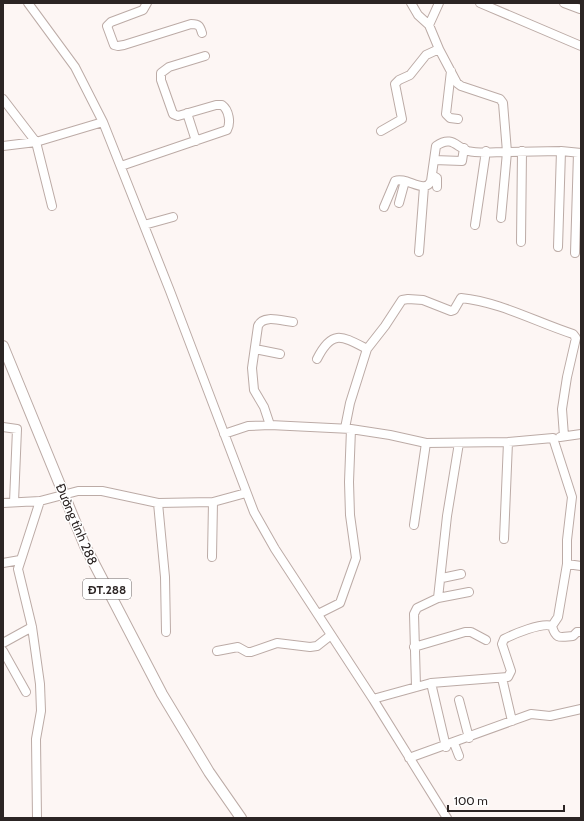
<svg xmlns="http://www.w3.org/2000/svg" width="584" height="821" viewBox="0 0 584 821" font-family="Cabin,sans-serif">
	<rect width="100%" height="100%" fill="#fdf6f4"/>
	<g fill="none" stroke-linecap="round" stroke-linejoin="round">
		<defs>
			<path id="minor" d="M28 3 75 67 103 122 170 291 254 512 275 549 373 699 447 818
				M147 3 143 10 111 22 107 26 114 45 118 46 124 45 191 24C199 24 200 26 202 33
				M411 3 418 15 429 25
				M480 3 581 46
				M564 3 580 9
				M439 49 457 83 461 86 500 99 503 103 507 152 561 151 581 153
				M451 71 446 114 450 118 458 119
				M3 99 36 142 52 206
				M187 113 196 141
				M381 131 402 119 395 84 399 80 410 75 426 55 439 49 429 25 439 3
				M3 146 36 142 103 122
				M434 160 462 161 464 148
				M121 166 227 130C231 123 229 110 222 105H216L178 116 173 114 161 80V73L169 67 205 56
				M432 175 437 178V187
				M399 203 405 181
				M384 207 395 181C406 176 425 195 431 181L436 146C452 135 456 147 468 151 479 154 495 152 507 152L501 218
				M144 225 173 217
				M475 225 486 151
				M521 242 522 151
				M558 247 561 151
				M419 252 424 187
				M575 253 578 153
				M255 349 280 354
				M317 359C332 329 342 336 367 349
				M270 425 264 407 254 390 252 368 258 326C263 314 282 321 293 322
				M3 427 17 429 14 502
				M345 428 350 403 367 349 385 326 402 300 408 299 423 300 451 311 454 310 461 298C500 302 536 322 573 334L576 338 567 377 562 409 564 436
				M224 434 248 426 270 425 351 429 390 435 426 443 508 442 553 438 572 497 567 540V564
				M560 437 581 434
				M3 503 40 501 78 491H102L158 503 213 502 246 493
				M158 503 165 577 166 632
				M414 525 426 443
				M504 539 508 442
				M212 557 213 502
				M3 563 20 560
				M442 578 461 574
				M438 598 469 592
				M318 614 340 603 356 558 350 515 349 482 351 429
				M552 626 558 617 567 564 581 566
				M3 643 32 627
				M414 647 465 632H471L486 640
				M3 651 26 692
				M217 651 238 647 247 652H251L277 643 310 647 317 646 331 635
				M502 678 512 721
				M431 683 446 747
				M416 687 414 614 417 608 438 598 447 516 459 443
				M373 699 431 683 508 677 511 671 502 644 504 639C514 634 542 622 552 626 556 640 560 637 573 636L577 632H581
				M459 700 469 738
				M454 743 459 756
				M409 758 531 714 550 716 581 709
				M37 818 36 739 41 711 40 684 32 627 18 569 40 501"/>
			<path id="major" d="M3 346 85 546 162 694 209 772 241 818"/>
		</defs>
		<!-- minor casing -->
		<use href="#minor" stroke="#bcaba6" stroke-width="10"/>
		<!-- major casing -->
		<use href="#major" stroke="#bcaba6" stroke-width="12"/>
		<!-- minor -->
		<use href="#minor" stroke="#fff" stroke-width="8"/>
		<!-- major -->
		<use href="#major" stroke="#fff" stroke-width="10"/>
	</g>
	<g text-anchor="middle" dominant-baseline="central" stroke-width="3" stroke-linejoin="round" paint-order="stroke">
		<!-- shield labels -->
		<rect fill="#fff" stroke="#6b6666" stroke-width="1" x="83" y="579" width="48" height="20" rx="3"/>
		<g font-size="12" font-weight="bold" fill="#2c2524">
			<text x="107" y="589">ĐT.288</text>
		</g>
		<!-- street labels -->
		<g font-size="13" fill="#2c2524" stroke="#fff">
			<text transform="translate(77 524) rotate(67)">Đường tỉnh 288</text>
		</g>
	</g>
	<!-- border -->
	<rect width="584" height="821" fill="none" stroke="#2c2524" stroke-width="8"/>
	<!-- scale -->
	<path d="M448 805v6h116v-6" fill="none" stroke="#2c2524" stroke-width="2"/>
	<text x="454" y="805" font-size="12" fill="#2c2524" stroke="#ffffff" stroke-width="3" paint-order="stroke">100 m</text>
</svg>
